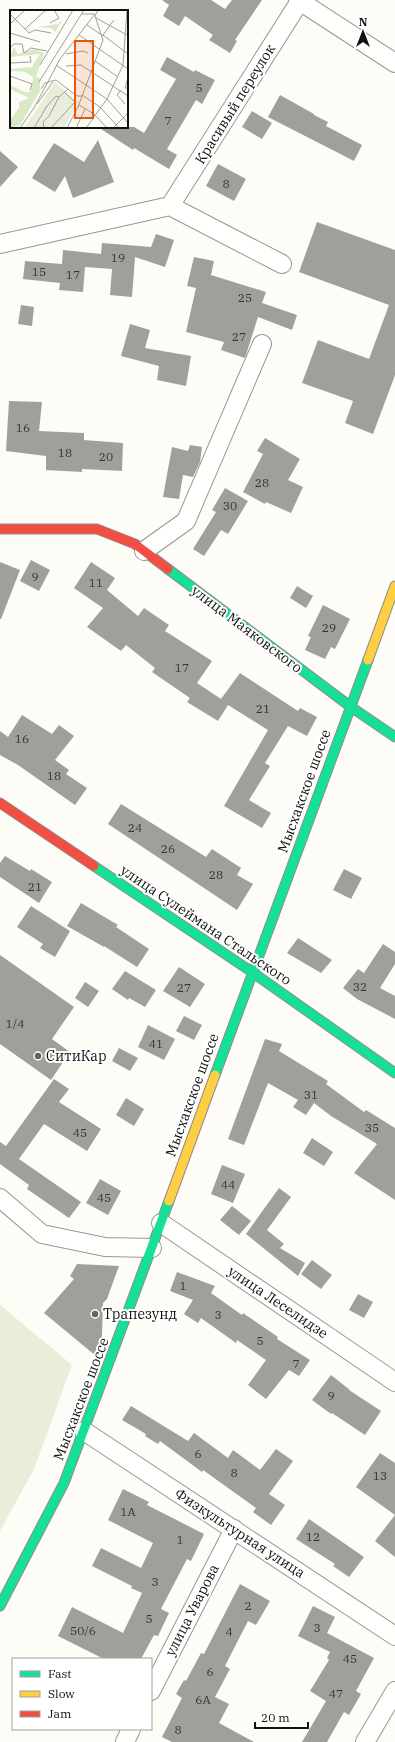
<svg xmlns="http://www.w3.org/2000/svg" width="395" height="1742" viewBox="0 0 395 1742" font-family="'IBM Plex Serif',serif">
	<rect width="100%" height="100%" fill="#fdfcf7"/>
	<!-- cemetery -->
	<path fill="#e9eedb" d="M0 1305 72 1365 34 1469 0 1531Z"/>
	<!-- building -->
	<path fill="#a19f9c" d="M162 0H211L225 9 232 0H262L235 40 237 41 230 53 209 40 213 35 185 16 179 26 163 16 169 5Z
		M167 57 194 72 195 70 215 80 202 104 196 100 167 149 177 155 169 169 134 148 133 150 98 127H134L144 133 176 79 160 70Z
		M280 95 314 114V115L328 122 326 126 362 145 354 161 268 117Z
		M252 111 272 123 262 139 242 127Z
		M98 140 114 182 73 198 65 176 55 192 32 178 54 143 84 162Z
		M0 151 18 167 0 187Z
		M218 164 246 179 234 201 206 186Z
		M317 222 395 250V375L373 434 345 423 353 401 302 383 318 340 369 359 389 305 299 272Z
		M156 234 174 240 165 267 135 257 132 297 110 295 112 269 85 267 83 292 59 290 60 283 23 279 25 261 62 264 63 250 101 254 102 243 151 247Z
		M194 257 214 261 211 275 266 292 262 303 297 315 292 330 258 317 245 358 221 350 224 342 186 332 196 288 187 286Z
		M21 305 34 307 32 326 18 324Z
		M130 324 150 330 145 348 191 356 186 386 157 380 159 366 121 356Z
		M9 401 42 402 39 431 84 433V440L123 443 122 471 82 469V472L46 470V456L6 451Z
		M265 438 300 459 288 480 303 487 291 513 266 502 265 504 243 492 263 454 257 451Z
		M190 445 202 447 200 462 193 477 183 475 179 499 163 497 172 447 188 451Z
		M225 488 248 501 228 534 221 530 204 556 193 549 216 512 212 510Z
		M31 560 50 570 39 591 20 581Z
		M0 562 20 570 1 619H0Z
		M91 562 115 578 107 590 138 616 144 608 169 625 165 631 212 661 197 683 221 699 240 673 298 711 300 708 317 717 307 736 288 726 265 763 270 766 249 800 271 813 262 828 224 806 268 730 228 705 218 721 187 702 190 698 152 672 155 668 126 645 121 651 87 627 103 608 74 588Z
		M297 586 313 596 306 608 290 598Z
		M323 605 350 619 335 649 331 647 325 659 305 650 311 637 308 636Z
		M22 715 52 734 59 725 74 736 55 760 69 770 66 774 87 788 75 805 18 765 0 755V731L8 737Z
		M121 804 206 857 212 849 241 868 237 875 253 884 237 910 108 824Z
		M5 856 30 871 31 869 52 882 39 903 0 877V863Z
		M344 869 362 878 351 899 333 890Z
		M81 903 118 925 116 927 149 949 137 967 104 946V947L67 926Z
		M31 906 70 931 55 957 40 948 43 944 17 927Z
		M298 938 332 960 321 973 287 953Z
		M383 944 395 952V964L380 988 395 996V1019L357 999 343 988 358 969 364 973Z
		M0 955 74 1007 52 1039 70 1052 51 1080 0 1044Z
		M179 967 205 984 190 1007 163 991Z
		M125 971 156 990 145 1007 129 998 128 1000 112 989Z
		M85 982 99 991 88 1007 75 998Z
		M184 1016 202 1025 194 1040 176 1031Z
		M148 1025 175 1039 164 1060 138 1047Z
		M265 1039 282 1044 279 1051 328 1081 326 1084 364 1112 366 1110 395 1128V1200L354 1173 377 1144 331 1116 314 1103 306 1115 293 1107 298 1100 268 1083 244 1145 228 1139Z
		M119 1048 138 1058 130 1071 112 1061Z
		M54 1079 69 1089 59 1102 101 1129 87 1151 44 1124 19 1159 81 1202 69 1218 27 1189 29 1185 0 1164V1142L6 1146Z
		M126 1098 144 1109 134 1126 116 1115Z
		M312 1138 333 1152 324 1166 303 1153Z
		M222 1165 245 1174 233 1203 211 1194Z
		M100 1179 121 1191 108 1215 86 1203Z
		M279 1188 291 1197 267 1230 284 1244 280 1248 305 1263 298 1276 246 1234Z
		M232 1206 251 1221 239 1235 220 1220Z
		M312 1260 332 1275 321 1289 301 1274Z
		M77 1264 119 1266 107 1299 103 1303 102 1336 96 1356 44 1313 74 1279 70 1276Z
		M177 1272 215 1286 211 1293 242 1315 243 1313 278 1337 277 1339 310 1360 299 1376 289 1370 266 1399 248 1385 266 1360 237 1340 236 1343 201 1318 198 1323 184 1314 193 1300 170 1291Z
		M358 1294 373 1302 364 1318 349 1310Z
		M331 1375 350 1390H349L381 1411 365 1435 332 1413 331 1414 312 1400Z
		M131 1406 188 1441 194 1433 228 1458 233 1450 260 1470 276 1449 293 1461 269 1494 285 1505 271 1525 253 1512 256 1508 203 1470 202 1472 160 1441 158 1444 145 1436 146 1434 122 1420Z
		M380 1453 395 1463V1515L356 1487Z
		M123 1489 149 1502 147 1505 204 1534 191 1561 187 1559 161 1609 169 1613 158 1636 154 1635 141 1659H104L58 1636 72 1607 123 1633 142 1593 131 1588 132 1586 92 1566 101 1548 141 1568 153 1543 108 1520Z
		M395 1515V1557L375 1541Z
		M309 1519 364 1557 349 1577 333 1566 335 1564 296 1539Z
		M240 1584 270 1601 256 1625 248 1621 225 1666 230 1669 215 1697 229 1704 219 1723 254 1742H172L162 1737 182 1698 176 1694 184 1680 186 1681 201 1653 204 1654Z
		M313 1606 335 1617 327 1633 374 1658 356 1691 361 1694 349 1715 344 1712 327 1742H302L326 1701 310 1691 329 1660 327 1658 330 1652 298 1636Z"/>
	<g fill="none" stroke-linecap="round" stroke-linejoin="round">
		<defs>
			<path id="street" d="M298 0 395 63
				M170 206 300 1
				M0 244 170 206 282 264
				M144 551 186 521 262 344
				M0 1198 42 1234 105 1247 152 1248
				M161 1223 395 1382
				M84 1431 395 1636
				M151 1691 234 1529
				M125 1742 131 1729
				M365 1742 395 1691"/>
			<path id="fast" d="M168 569 351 707 395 737
				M94 866 252 972 395 1073
				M215 1075 368 660
				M0 1606 64 1483 169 1201"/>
			<path id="slow" d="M368 660 395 586
				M169 1201 215 1075"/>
			<path id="jam" d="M0 529H97L135 544 168 569
				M0 803 94 866"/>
		</defs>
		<!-- street casing -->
		<use href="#street" stroke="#979795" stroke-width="20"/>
		<!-- fast casing -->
		<use href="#fast" stroke="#8e8d8b" stroke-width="11"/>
		<!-- slow casing -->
		<use href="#slow" stroke="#8e8d8b" stroke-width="11"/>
		<!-- jam casing -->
		<use href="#jam" stroke="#8e8d8b" stroke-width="11"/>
		<!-- street -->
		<use href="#street" stroke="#fffffe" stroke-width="18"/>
		<!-- fast -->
		<use href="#fast" stroke="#16e098" stroke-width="9"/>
		<!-- slow -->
		<use href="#slow" stroke="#ffcf43" stroke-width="9"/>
		<!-- jam -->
		<use href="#jam" stroke="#f24e42" stroke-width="9"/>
	</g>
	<!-- markers -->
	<g fill="#646362" stroke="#fff" stroke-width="1.5">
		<circle cx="38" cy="1056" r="4"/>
		<circle cx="95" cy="1314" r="4"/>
	</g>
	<g text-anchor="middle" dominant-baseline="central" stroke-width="4" stroke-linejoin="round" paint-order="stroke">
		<!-- number labels -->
		<g font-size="12" fill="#353434">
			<text x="199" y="87">5</text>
			<text x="168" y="120">7</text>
			<text x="226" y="183">8</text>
			<text x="118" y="257">19</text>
			<text x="39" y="271">15</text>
			<text x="73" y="274">17</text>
			<text x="245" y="297">25</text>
			<text x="239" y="336">27</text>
			<text x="23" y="427">16</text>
			<text x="65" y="452">18</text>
			<text x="106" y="456">20</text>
			<text x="262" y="482">28</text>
			<text x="230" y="505">30</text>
			<text x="35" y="576">9</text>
			<text x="96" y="582">11</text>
			<text x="329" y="627">29</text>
			<text x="182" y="667">17</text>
			<text x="263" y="708">21</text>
			<text x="22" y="738">16</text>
			<text x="54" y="775">18</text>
			<text x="135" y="827">24</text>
			<text x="168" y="848">26</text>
			<text x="216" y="874">28</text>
			<text x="35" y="886">21</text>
			<text x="360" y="986">32</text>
			<text x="184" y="987">27</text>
			<text x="15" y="1023">1/4</text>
			<text x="156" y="1043">41</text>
			<text x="311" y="1094">31</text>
			<text x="372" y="1127">35</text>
			<text x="80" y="1132">45</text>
			<text x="228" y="1184">44</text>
			<text x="104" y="1197">45</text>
			<text x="183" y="1285">1</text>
			<text x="218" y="1314">3</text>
			<text x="260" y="1340">5</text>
			<text x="296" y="1363">7</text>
			<text x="331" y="1395">9</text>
			<text x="198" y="1453">6</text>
			<text x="234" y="1472">8</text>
			<text x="380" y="1475">13</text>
			<text x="128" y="1511">1А</text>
			<text x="313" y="1536">12</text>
			<text x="180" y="1539">1</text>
			<text x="155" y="1581">3</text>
			<text x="248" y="1605">2</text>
			<text x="149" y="1618">5</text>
			<text x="317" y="1627">3</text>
			<text x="83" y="1630">50/6</text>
			<text x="229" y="1631">4</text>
			<text x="350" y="1658">45</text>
			<text x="210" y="1671">6</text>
			<text x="336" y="1693">47</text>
			<text x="203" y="1699">6А</text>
			<text x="178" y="1729">8</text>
		</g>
		<!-- street labels -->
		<g font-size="14" fill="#111" stroke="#fff">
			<text transform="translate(235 104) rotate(-58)">Красивый переулок</text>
			<text transform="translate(247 629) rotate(37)">улица Маяковского</text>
			<text transform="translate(304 791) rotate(-70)">Мысхакское шоссе</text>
			<text transform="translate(206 925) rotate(34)">улица Сулеймана Стальского</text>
			<text transform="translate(192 1095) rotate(-70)">Мысхакское шоссе</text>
			<text transform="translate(278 1302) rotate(34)">улица Леселидзе</text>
			<text transform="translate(81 1399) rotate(-69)">Мысхакское шоссе</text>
			<text transform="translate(240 1533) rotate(33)">Физкультурная улица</text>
			<text transform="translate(192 1610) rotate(-63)">улица Уварова</text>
		</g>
		<!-- poi labels -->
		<g font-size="14" fill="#111" stroke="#fff" text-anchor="start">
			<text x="46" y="1056">СитиКар</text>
			<text x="103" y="1314">Трапезунд</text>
		</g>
	</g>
	<!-- overview -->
	<g transform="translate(10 10)">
		<rect width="118" height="118" fill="#fdfcf7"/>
		<path d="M53 9 45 22 41 18 28 17 48 14ZM4 37 8 44 24 39 34 43 26 67 30 68V81L10 115 0 118V110L9 98V92L19 88 0 79V75L17 83 21 81 23 67 15 62 0 61V59L22 57 30 44 0 47Z" fill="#d8eac5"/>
		<path d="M45 72 68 92 55 118H14Z" fill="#e9eedb"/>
		<path fill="none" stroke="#9f9e9b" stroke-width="1" d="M0 4 19 23 25 20 41 23M72 4H85M86 8 117 25M40 13 49 8 44 0M0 14 15 0M77 15 93 26M15 19 36 0M0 23 30 32M69 25 118 59M93 25 118 44M93 25 104 10M0 38 4 34H12L14 43 21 38 37 41M56 44 73 41 78 43M85 51 108 67M0 53 21 52 20 46M30 55 63 0M46 55 97 89 118 113M56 56 71 55 118 86M0 66 22 74 20 80M118 68 115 78H118M29 72 74 0M31 79 35 73 46 70 67 86H72M111 80 107 85 115 94M72 85 90 97 109 118M27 94 43 72M69 95 84 104 97 118M10 118 24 98 50 49 85 4M24 118 37 96 46 86 49 87M34 118 33 112 39 106 49 87 58 79M41 118 65 92 54 82M57 118 68 97 93 30 85 6 88 0M69 118 67 116 75 99M76 118 97 89 113 55 117 0M103 118 118 103"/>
		<path fill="#e8590c" fill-opacity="0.15" stroke="#e8590c" stroke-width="2" d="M65 31H83V108H65Z"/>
		<rect width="118" height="118" fill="none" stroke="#111" stroke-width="2"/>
	</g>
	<!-- legend -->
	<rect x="12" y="1658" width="140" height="72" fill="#ffffff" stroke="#a0a0a0"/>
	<rect x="20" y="1671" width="20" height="6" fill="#16e098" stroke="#a0a0a0"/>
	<text x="48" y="1678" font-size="12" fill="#111111">Fast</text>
	<rect x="20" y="1691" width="20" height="6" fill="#ffcf43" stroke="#a0a0a0"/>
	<text x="48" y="1698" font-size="12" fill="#111111">Slow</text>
	<rect x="20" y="1711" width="20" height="6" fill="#f24e42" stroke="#a0a0a0"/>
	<text x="48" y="1718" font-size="12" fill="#111111">Jam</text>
	<!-- north arrow -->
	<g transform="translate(363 32)" stroke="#ffffff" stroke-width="3" paint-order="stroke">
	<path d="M0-3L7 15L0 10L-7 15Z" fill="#111111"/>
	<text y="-6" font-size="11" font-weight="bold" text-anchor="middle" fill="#111111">N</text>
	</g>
	<!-- scale -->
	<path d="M255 1722v6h53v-6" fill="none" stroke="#111111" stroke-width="2"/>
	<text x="261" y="1722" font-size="12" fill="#111111" stroke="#ffffff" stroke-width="3" paint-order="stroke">20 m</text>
</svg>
